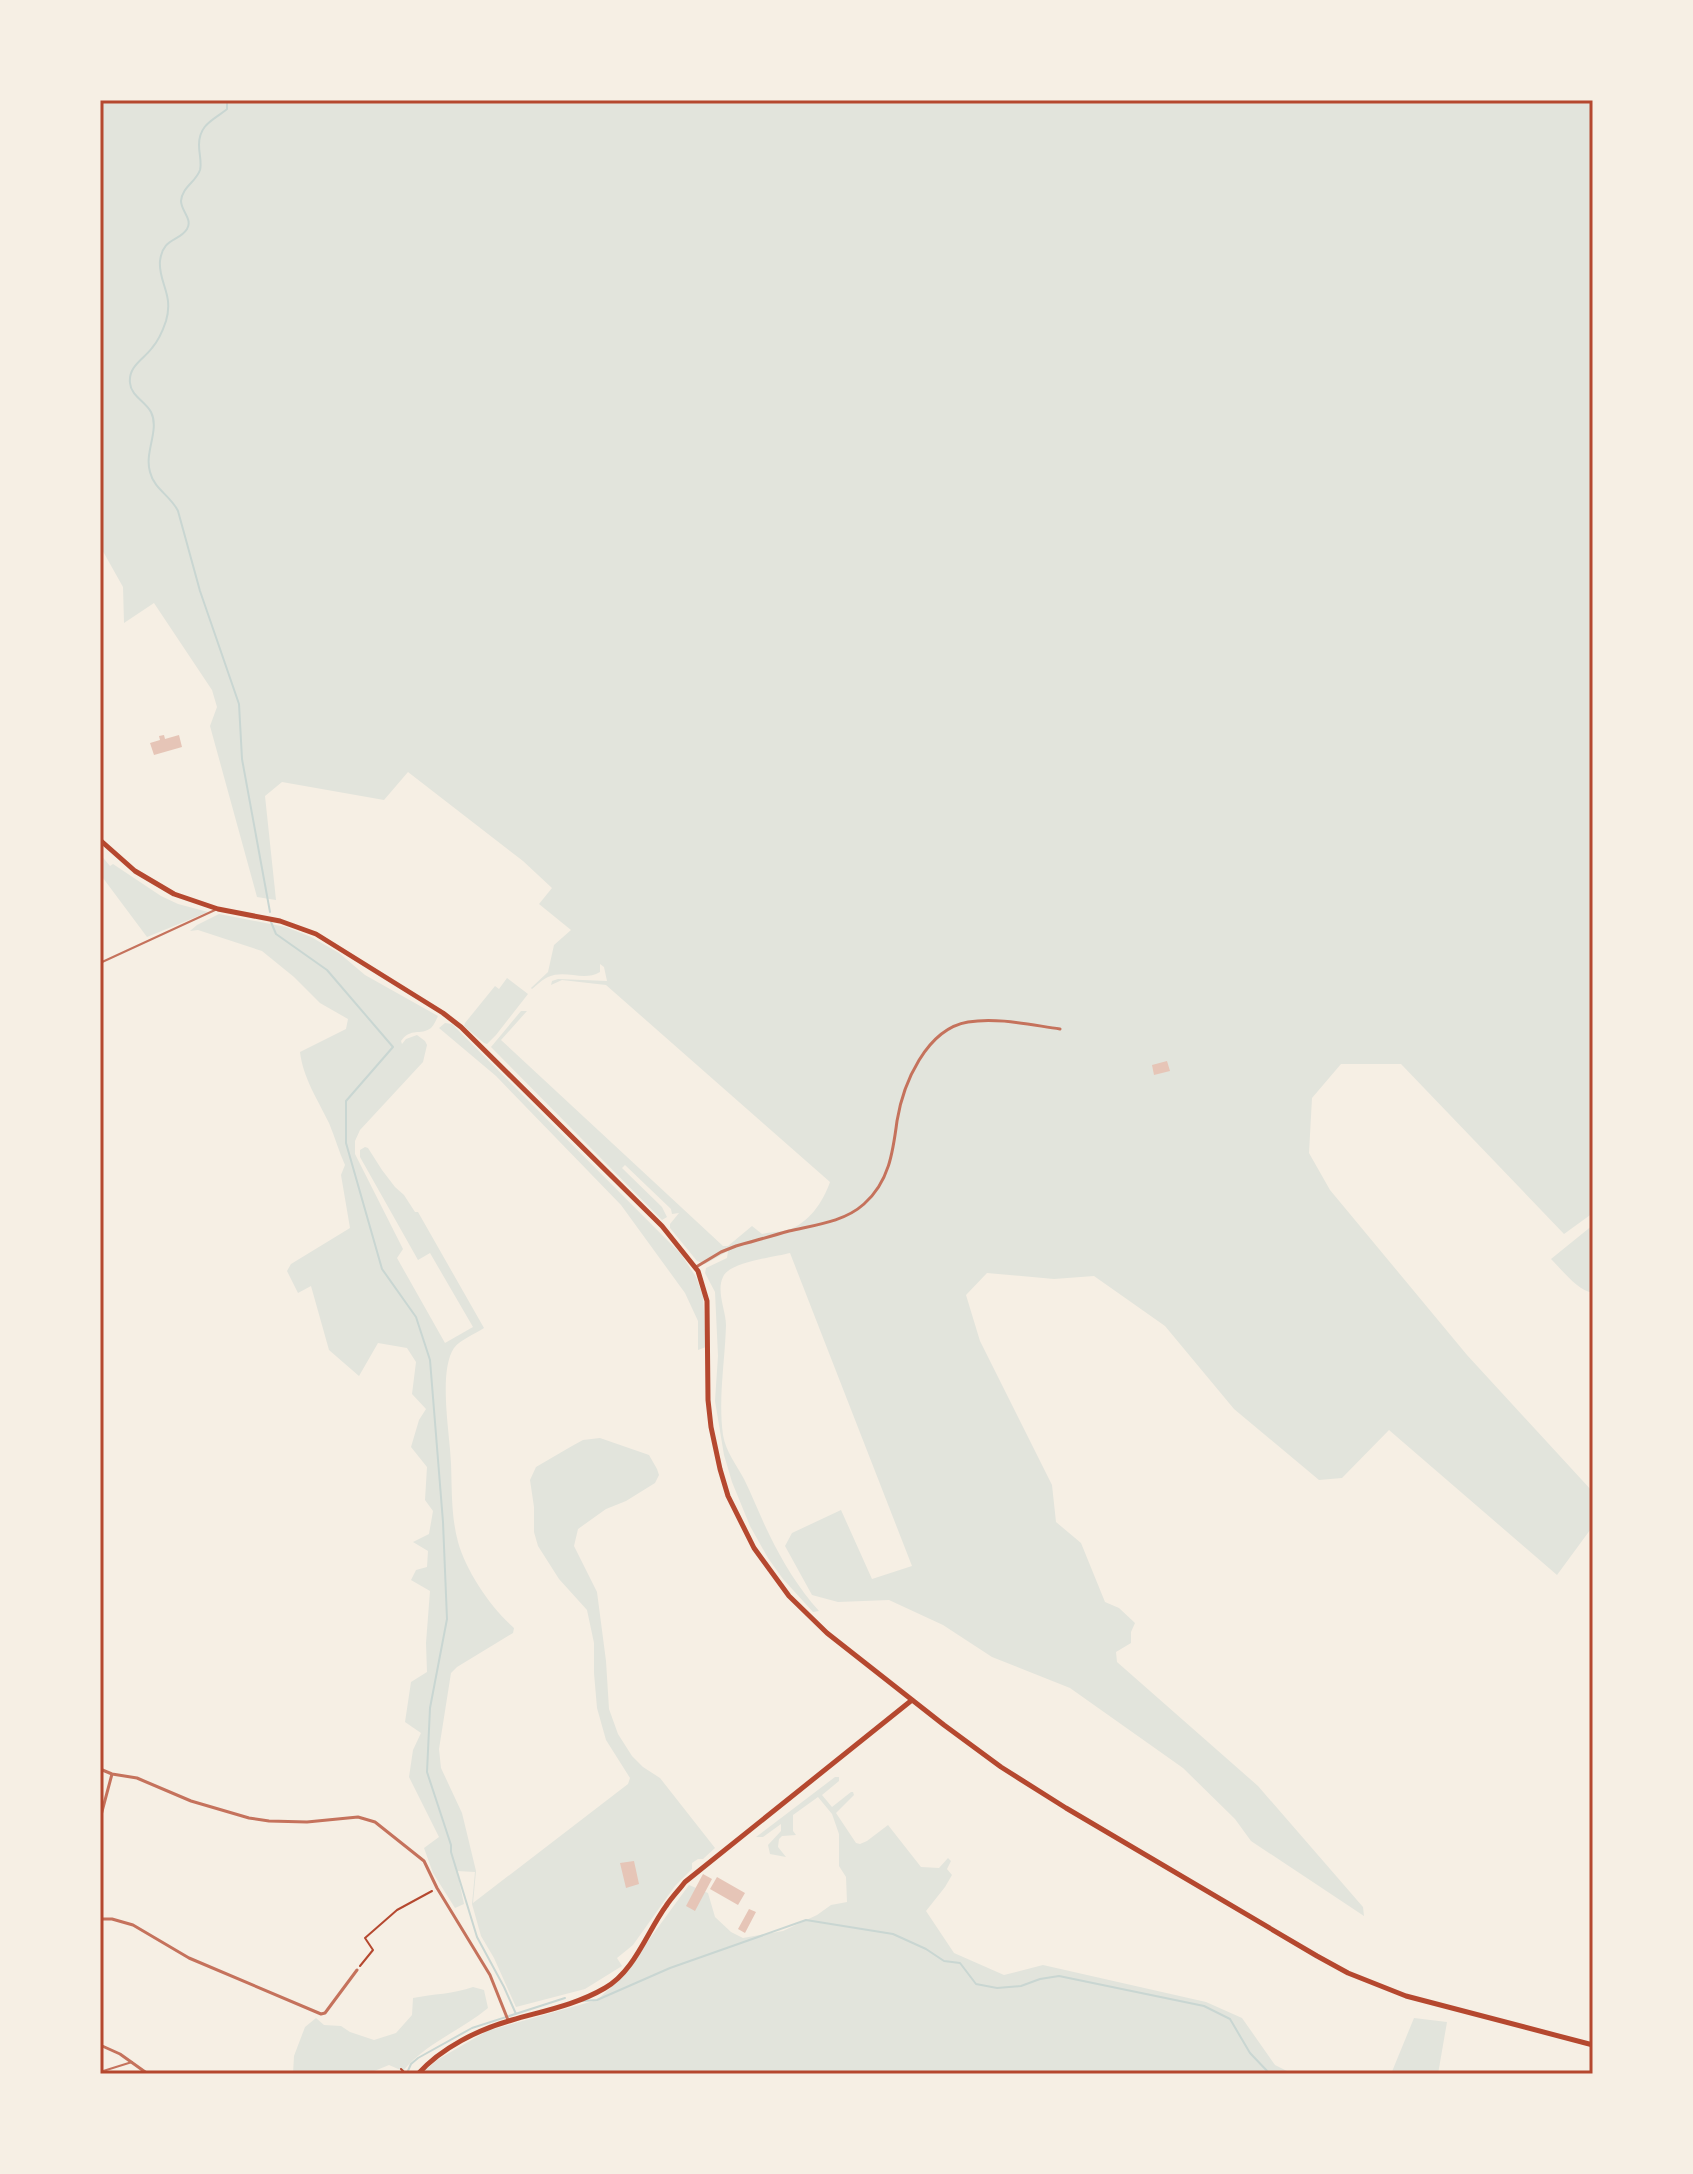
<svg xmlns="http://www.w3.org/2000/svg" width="1693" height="2174" viewBox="0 0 1693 2174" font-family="'Noto Sans',sans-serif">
	<rect width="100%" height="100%" fill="#f6efe4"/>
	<!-- green -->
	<path fill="#e2e4dc" d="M100 100H1593V1213L1564 1234 1401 1064H1341L1312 1098 1309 1153 1330 1190 1467 1355 1593 1492V1526L1557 1575 1389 1430 1342 1478 1319 1480 1234 1409 1165 1326 1094 1276 1054 1279 987 1273 966 1295 980 1341 1052 1485 1056 1522 1081 1543 1105 1602 1119 1608 1135 1623 1131 1632V1643L1116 1652 1117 1662 1258 1786 1363 1907 1364 1916 1251 1841 1235 1819 1183 1768 1070 1688 992 1657 943 1625 889 1600 838 1602 812 1595 785 1546 792 1533 841 1510 872 1579 912 1566 790 1253C775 1257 729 1262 723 1277 716 1291 726 1311 726 1325 725 1362 718 1398 723 1435 726 1452 736 1464 744 1479 753 1497 760 1516 769 1534 782 1561 799 1589 819 1611L813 1612 783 1579 768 1558 750 1526 732 1482 724 1455 715 1401 718 1356 715 1292 705 1273 706 1268 727 1258 728 1251 705 1264 697 1261 670 1228V1224L679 1213 672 1214 671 1209 625 1165 622 1168 662 1207 667 1217 662 1220 491 1047 521 1011H527L501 1040 723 1246H728L752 1226 762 1234C770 1232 780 1232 788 1230 809 1223 823 1202 830 1182L606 985 562 980 551 985 552 981 558 979 607 981 604 967 600 964V972C583 982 566 969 548 977 543 979 537 985 532 989L531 988 548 972 554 945 571 930 539 904 552 888 523 861 408 772 384 800 282 782 265 796 276 900 257 897 210 726 217 707 212 690 154 603 124 623 123 587 100 546Z
		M100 854 110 866 113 864 161 896 178 904 208 912 147 937 100 874Z
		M219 914 286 927 311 937 339 953 365 975 438 1016C436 1020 434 1025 431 1028 420 1036 411 1027 401 1041L402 1044 406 1039 417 1035 425 1041 427 1045 423 1062 360 1130 355 1141V1154L403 1249 397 1258 445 1343 473 1327 430 1253 418 1260 360 1157V1150L365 1147 368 1148 382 1170 395 1187 404 1195 415 1212H418L484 1328C475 1334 460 1340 454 1348 438 1372 450 1434 451 1463 452 1489 451 1516 458 1542 466 1571 491 1608 514 1628L513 1633 457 1667 451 1673 439 1749 441 1768 462 1813 476 1871 473 1903 628 1784 630 1778 606 1740 597 1708 594 1673V1643L587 1610 559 1579 538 1546 534 1532V1507L530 1480 536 1467 572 1446 583 1440 600 1438 649 1455 657 1469 659 1475 655 1483 626 1501 606 1509 578 1529 574 1546 597 1592 606 1661 609 1709 618 1734 632 1756 643 1767 660 1778 715 1848 703 1859H698L692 1863V1869L675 1886 633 1945 617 1958 622 1966 585 1989 516 2007 494 1958 481 1936 472 1904 475 1872 457 1871 464 1904 455 1908 433 1873 424 1848 439 1837 409 1777 413 1750 421 1733 405 1722 411 1682 427 1672 426 1643 430 1591 411 1580 416 1570 427 1567 428 1551 413 1542 429 1534 433 1511 425 1500 427 1467 411 1447 419 1420 426 1409 412 1394 416 1362 407 1348 378 1343 359 1376 329 1350 311 1286 298 1293 287 1271 291 1264 350 1228 341 1175 345 1165C339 1152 335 1137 329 1123 318 1100 303 1078 300 1052L346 1029 348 1019 320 1003 294 977 262 951 198 930 190 931 197 925Z
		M507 978 528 994 496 1035 487 1044 484 1043 464 1026 465 1023 495 986 499 989Z
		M445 1023 452 1024 681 1254 696 1277 703 1296 706 1347 698 1350V1321L685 1293 621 1205 496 1076 439 1028Z
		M1593 1225V1293C1577 1290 1563 1271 1551 1259Z
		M835 1777H839V1781L822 1795 832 1807 851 1792H853L854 1795 836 1813 856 1843 860 1844 867 1841 888 1825 921 1867 939 1868 948 1858 951 1861 947 1869 952 1875 945 1887 926 1911 954 1953 1004 1975 1043 1965 1206 2002 1242 2018 1275 2065 1293 2074H421L437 2060 487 2031 597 2000 621 1978 689 1885 708 1893 715 1917 731 1932 743 1938 783 1931 817 1915 831 1905 847 1902 846 1877 839 1866V1834L832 1814 818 1797 793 1815V1831L796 1835 782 1836 779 1839 778 1847 786 1857 770 1854 768 1845 781 1831V1824L763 1837H756Z
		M473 1987 484 1990 488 2008C460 2031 426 2043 403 2071L389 2065 367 2074H293L294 2056 305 2027 316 2018 324 2025 341 2026 350 2032 374 2040 396 2033 412 2015 413 1998C433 1994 454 1994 473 1987Z
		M1414 2018 1447 2022 1438 2074H1391Z"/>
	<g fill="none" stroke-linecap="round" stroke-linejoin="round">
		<!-- stream -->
		<path stroke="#c9d6d2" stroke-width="2" d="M227 100V109C214 120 199 124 199 145 199 154 202 162 200 170 196 182 182 187 181 201 181 211 193 219 187 229 179 242 163 237 160 261 158 282 174 294 166 321 163 330 159 340 152 348 144 359 128 366 130 383 131 396 145 401 151 412 160 430 144 452 150 472 154 489 171 496 178 511L200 591 239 704 242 759 270 912
			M271 922 276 934 327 970 393 1047 346 1101V1143L382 1269 416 1317 430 1360 443 1522 447 1619 430 1708 427 1772 451 1845V1852L477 1937 504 1987 516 2014
			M582 2001 597 2000 670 1968 806 1920 893 1934 926 1949 944 1961 960 1963 976 1984 997 1988 1021 1986 1040 1979 1059 1976 1204 2006 1230 2019 1250 2053 1270 2074
			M407 2073 411 2064 418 2058 472 2028 565 1998"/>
	</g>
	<!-- building -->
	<path fill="#e6c5b7" d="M164 735 165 739 179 735 182 747 154 755 150 743 160 740 159 736Z
		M1167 1061 1170 1071 1154 1075 1152 1065Z
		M634 1861 639 1884 626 1888 620 1863Z
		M703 1874 712 1879 695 1911 686 1906Z
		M717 1877 745 1893 738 1905 710 1889Z
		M749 1909 756 1912 745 1933 738 1929Z"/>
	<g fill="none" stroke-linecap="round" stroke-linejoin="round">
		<!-- path -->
		<path stroke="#b5482f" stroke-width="2" d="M360 1966 373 1950 365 1938 397 1910 432 1891
			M401 2069 406 2074"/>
		<!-- service -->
		<path stroke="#c5725c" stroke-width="2" d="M100 963 215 910
			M100 2072 132 2062"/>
		<!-- minor -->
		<path stroke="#c5725c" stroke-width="3" d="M696 1267 721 1252 736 1246C754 1241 772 1236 789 1231 815 1225 844 1222 864 1204 889 1182 893 1152 897 1121 903 1084 926 1029 968 1022 997 1017 1031 1025 1060 1029
			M100 1769 112 1774 137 1778 191 1801 249 1818 269 1821 307 1822 358 1817 375 1822 424 1861 437 1888 490 1975 508 2020
			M100 1819 112 1774
			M100 1919H112L133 1925 189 1958 321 2014 325 2013 357 1970
			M100 2045 120 2054 148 2074"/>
		<!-- secondary -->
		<path stroke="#b5482f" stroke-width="5" d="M100 840 135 871 174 894 218 909 280 921 316 934 443 1013 461 1027 662 1226 698 1271 707 1301 708 1400 711 1427 720 1469 728 1496 754 1548 789 1596 827 1633 944 1725 1001 1767 1066 1808 1317 1956 1348 1973 1406 1996 1593 2045
			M418 2074C441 2048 479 2029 512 2020 543 2011 576 2005 605 1988 634 1972 647 1932 666 1906 672 1897 679 1890 685 1882L912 1700"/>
	</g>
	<!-- border -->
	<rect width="1693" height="2174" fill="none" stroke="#f6efe4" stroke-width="204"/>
	<rect x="102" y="102" width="1489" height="1970" fill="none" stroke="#b5482f" stroke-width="3"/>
</svg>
